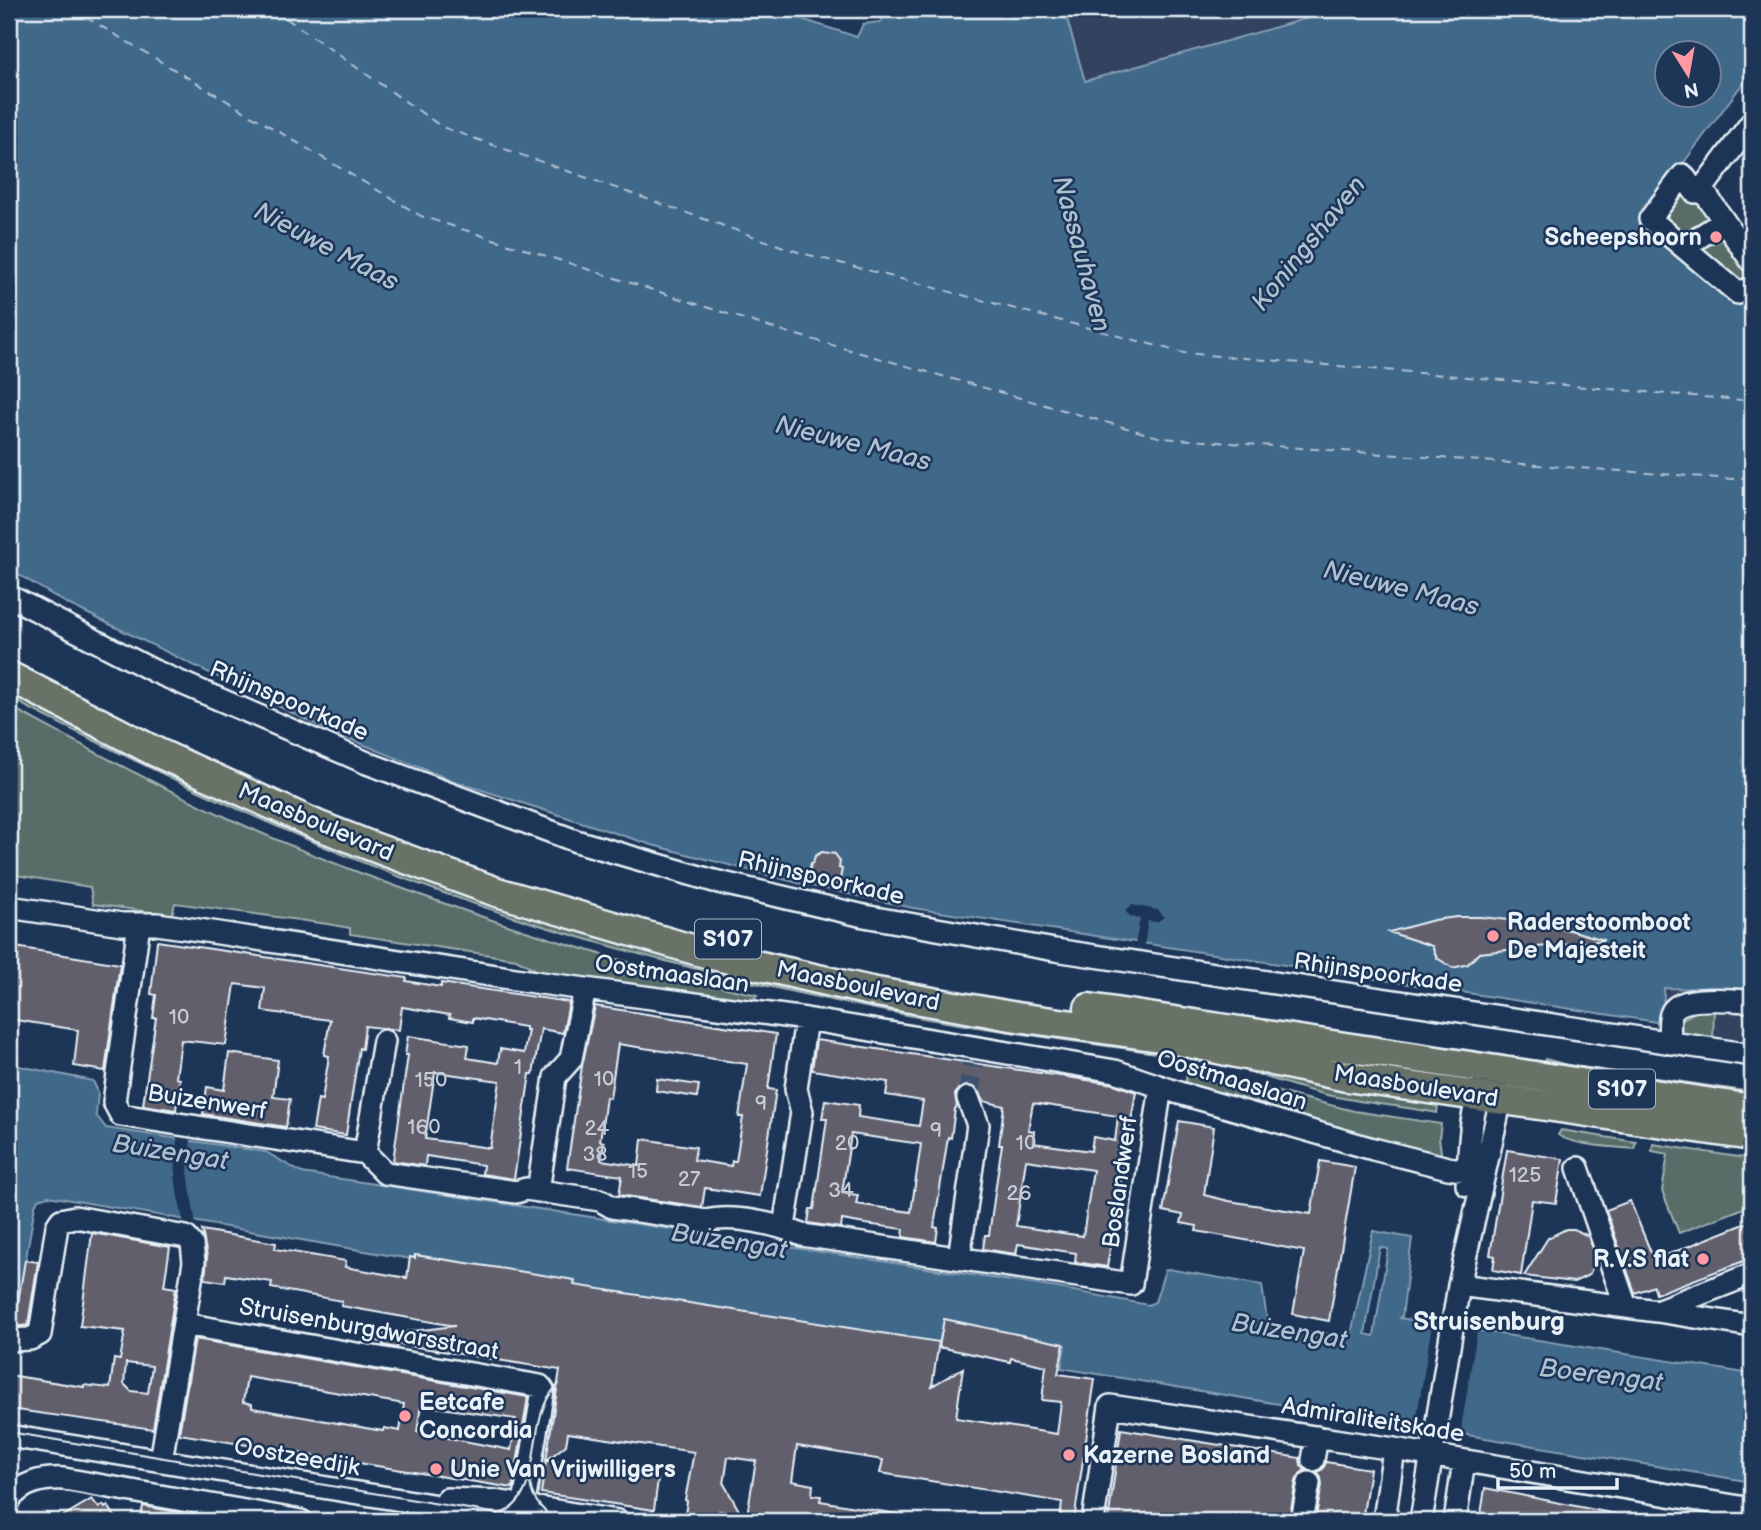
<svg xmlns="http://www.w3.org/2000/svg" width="1761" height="1530" viewBox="0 0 1761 1530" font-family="'Balsamiq Sans',sans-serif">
	<rect width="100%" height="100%" fill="#1d3557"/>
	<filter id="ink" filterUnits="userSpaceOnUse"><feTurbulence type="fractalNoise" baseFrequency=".0143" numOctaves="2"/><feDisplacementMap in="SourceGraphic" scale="14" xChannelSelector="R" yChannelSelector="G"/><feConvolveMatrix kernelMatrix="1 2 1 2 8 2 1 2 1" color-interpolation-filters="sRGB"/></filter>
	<g filter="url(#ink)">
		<!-- built -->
		<path fill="#32425e" d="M1064 9H1340L1085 81Z
			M1664 988 1752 989V1067L1661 1052Z"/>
		<!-- green -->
		<path fill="#586d68" stroke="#a0afb0" stroke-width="2" d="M1684 180 1715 223 1684 243 1655 218Z
			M1713 236 1718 242 1724 237 1752 277V284L1739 289 1698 255Z
			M9 686 393 865 1111 1038 1327 1087 1438 1106 1437 1113C1400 1106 1363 1103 1327 1095 1281 1084 1237 1065 1191 1058 1098 1044 1004 1033 912 1016 753 986 590 946 438 891 296 840 160 774 25 706L9 696Z
			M9 706C82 745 155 785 230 819 310 856 394 886 477 915 569 946 662 974 757 995L750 1003 542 973 516 959 350 934V928L327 924 175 903 172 915 93 904 90 887 9 874Z
			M1708 1005H1714L1713 1043 1681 1038V1020Z
			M1545 1059 1568 1065 1752 1092V1100L1543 1068Z
			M1188 1069 1354 1111 1441 1124 1439 1138 1442 1159 1185 1084Z
			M1561 1130 1636 1142 1634 1149C1614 1147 1574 1146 1558 1135Z
			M1653 1144 1752 1159V1205L1679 1233 1662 1191 1668 1154 1652 1151Z"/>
		<!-- water -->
		<path fill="#416788" stroke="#849eb5" stroke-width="2" fill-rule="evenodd" d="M9 9H771L857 37 863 24 880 22 891 9H1064L1085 81 1340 9H1752V71L1641 220 1752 295V990L1664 988 1663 1023 913 908 798 883 652 845 451 780 325 729 68 604 9 569ZM1666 52H1708V94H1666Z
			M9 1064 93 1081 98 1092 96 1115 106 1128 266 1152 302 1173 1058 1288 1148 1305 1155 1302 1165 1270 1168 1269 1262 1285 1268 1327 1273 1330 1351 1335 1373 1231 1412 1238 1402 1317 1399 1318 1752 1374V1482L1061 1368 1065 1345 944 1321 938 1347 405 1258 48 1196 38 1199 35 1205 14 1329 9 1330ZM1380 1247 1388 1249 1374 1336 1365 1334Z"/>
		<!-- pier -->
		<path fill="#1d3557" d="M1132 905 1158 910 1164 917 1157 922 1148 921 1144 946 1135 945 1140 919 1131 917 1125 911Z
			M177 1136 191 1138 188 1172 196 1226 184 1224 178 1197 175 1176Z
			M1432 1324 1477 1331 1460 1435 1415 1427Z"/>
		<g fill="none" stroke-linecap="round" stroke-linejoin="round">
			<!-- ferry -->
			<path stroke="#aec1d1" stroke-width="2" stroke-dasharray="9 7" stroke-linecap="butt" d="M72 9 421 216 772 328 1162 438 1732 479 1752 477
				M273 9 442 127 798 252 1184 353 1752 401"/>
		</g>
		<!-- building -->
		<path fill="#625f6d" stroke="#e8f1f8" stroke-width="2" fill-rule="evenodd" d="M822 852 835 854 840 861 839 868 842 869 839 884 828 882 823 886 818 881 808 879 811 863H813L815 856Z
			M1457 917H1481L1508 920 1529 926 1570 930 1604 940 1479 953 1468 964 1453 968 1437 958 1432 946 1389 932 1434 920Z
			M157 941 407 978 406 981 441 987V983L569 1002 563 1033 541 1029 533 1074H530L514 1179 482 1174 483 1165 426 1156 425 1166 393 1161 408 1055H405L408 1036 469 1045 467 1058 498 1063 500 1049 524 1053 528 1030H525V1027L473 1018V1022L449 1018 450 1015 402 1007 399 1030 365 1026 362 1049 359 1048 346 1135 313 1130 318 1099 322 1100 329 1056 324 1055 330 1020 262 1011 265 988 235 984 226 1045 181 1040 176 1078 180 1079 176 1110 143 1105 156 1018H153L156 995 151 994ZM435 1072 500 1081 490 1148 425 1139Z
			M9 946 120 964 105 1071 74 1066 78 1030 9 1019Z
			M595 1006 776 1034 768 1089 776 1090 760 1196 705 1188 702 1207 619 1195 622 1176 567 1168 582 1066ZM618 1044 747 1064 739 1117H743L736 1161H732L731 1166 694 1160 696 1147 642 1139 639 1166 601 1160 604 1142 600 1141 606 1097 610 1098Z
			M816 1040 1114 1084 1136 1092 1107 1267 1075 1262 1076 1253 1018 1244 1016 1254 983 1249 985 1235H989L1000 1157 1002 1145H999L1004 1106 983 1101 977 1088 970 1085 958 1089 955 1095 957 1107 955 1109 951 1138 948 1137 934 1227 938 1228 936 1242 903 1237 904 1229 865 1224 842 1220 841 1228 808 1223 810 1209H814L827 1119H822L825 1100 859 1105 858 1117 919 1126 923 1101 886 1095 888 1082 812 1070ZM1033 1103 1118 1116 1115 1141 1093 1137 1091 1151 1033 1143 1034 1131 1028 1130ZM851 1134 921 1144 911 1212 856 1204 858 1195 842 1193ZM1026 1160 1093 1170 1083 1236 1016 1226Z
			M229 1053 278 1060 273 1097 290 1099 286 1127 203 1114 207 1087 224 1090Z
			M657 1079 699 1085 697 1097 656 1091Z
			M1179 1121 1214 1127 1204 1195 1229 1201 1311 1214 1320 1161 1355 1167 1329 1321 1293 1314 1304 1251 1196 1231 1197 1226 1181 1223 1183 1215 1163 1211Z
			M1507 1150 1563 1159 1556 1203 1532 1200 1521 1275 1493 1270 1495 1256 1490 1255Z
			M1630 1201 1654 1260 1752 1221V1258L1656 1294 1654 1286 1635 1293 1606 1210Z
			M1566 1229H1574L1588 1236 1596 1260 1589 1275 1574 1282 1524 1276 1548 1238Z
			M202 1230 276 1243 275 1249 346 1261 345 1267 407 1278 410 1257 415 1258V1255L575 1280 574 1285 939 1342 932 1386 963 1368 956 1418 1057 1434 1061 1402 1042 1400 1046 1366 1011 1358 1010 1362 939 1347 944 1319 1064 1344 1058 1374 1095 1379 1074 1521H1060L1062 1502 880 1473 883 1460 797 1446 792 1481 813 1485 812 1495 821 1496 820 1501 897 1514 896 1521H746L756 1461 728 1457 724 1484 741 1514 719 1511 718 1518 710 1521 707 1518 685 1515 687 1501 685 1500 694 1452 568 1433 566 1445 547 1460 605 1473 606 1466 625 1469 624 1474 658 1479 654 1510 541 1493 560 1370 398 1344 397 1348 383 1345V1342L371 1340V1336L455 1326 341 1306 342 1301 271 1288 272 1282 226 1275 225 1282 205 1279 207 1257Z
			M92 1233 170 1247 164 1286 176 1288 153 1429 9 1409V1375L84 1387V1385L110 1388 114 1359 120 1360 125 1331 80 1326ZM126 1363 152 1366 148 1393 131 1391 124 1384Z
			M25 1260 38 1262 28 1325 14 1327Z
			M195 1339 528 1397 513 1488 179 1434ZM247 1377 404 1404 400 1431 384 1428 383 1431 252 1408V1404L243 1402ZM421 1405 516 1419 511 1450 417 1432Z
			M1121 1429 1300 1458 1301 1465 1305 1470 1300 1474 1296 1481 1289 1521H1108Z
			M1326 1462 1370 1469 1362 1521H1315L1322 1485 1321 1478 1317 1472 1323 1469Z
			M1485 1488 1621 1515 1620 1521H1480Z
			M92 1499 99 1508 103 1505 105 1508 108 1506 118 1521H55Z
			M143 1506 199 1516V1521H140Z"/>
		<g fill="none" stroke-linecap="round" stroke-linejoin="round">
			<!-- minor-tunnel -->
			<path stroke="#3b516f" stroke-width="21" stroke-dasharray="21 10" stroke-linecap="butt" d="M968 1098 973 1064"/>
			<defs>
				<path id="minor" d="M1702 189 1695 192 1683 175 1650 219 1738 293 1752 288
					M1702 189 1752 262
					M1702 189 1752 122
					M1684 247 1724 221
					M9 596 154 671 367 763 576 841 714 881 864 916 1055 950 1752 1055
					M9 907 122 924H157L212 932 541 983 806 1019 1115 1071 1179 1093 1373 1149 1448 1168 1482 1173
					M139 924 114 1102 121 1115 365 1153 384 1041
					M1670 1043C1670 1034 1668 1022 1671 1014 1678 993 1734 1001 1752 1001
					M365 1153 385 1173 516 1192 526 1189 600 1200 612 1207 706 1221C733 1214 777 1224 802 1235L1131 1284 1161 1087
					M1578 1168 1626 1307
					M1467 1185C1470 1152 1468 1114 1484 1083
					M538 1191 555 1077 571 1059 585 989
					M784 1227 802 1112 796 1089 806 1019
					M959 1258 978 1125 968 1098
					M1459 1285 1657 1311 1752 1326
					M1659 1310 1752 1274
					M184 1324 540 1386 543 1390 521 1521
					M9 1340 30 1339 40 1334 57 1226 61 1220 75 1217 186 1237 192 1244 194 1262 161 1461
					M9 1436 444 1507 514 1521
					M1313 1460 1317 1437
					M447 1499 495 1501 618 1521
					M9 1500C23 1482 42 1478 64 1479L301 1521
					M1093 1521 1110 1406 1394 1449 1752 1509
					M1302 1521 1309 1483
					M1384 1521 1394 1449
					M1421 1521 1459 1285 1501 1099 1497 1087
					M1455 1521 1464 1461"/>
				<path id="major" d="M9 676 156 752 317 825 376 848 497 892 712 955 871 991 1017 1017 1167 1038 1347 1077 1752 1136
					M1089 1008 1752 1109"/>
			</defs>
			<!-- minor casing -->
			<use href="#minor" stroke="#e8f1f8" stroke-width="26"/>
			<!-- major casing -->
			<use href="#major" stroke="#e8f1f8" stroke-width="33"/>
			<!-- minor -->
			<use href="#minor" stroke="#1d3557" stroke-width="21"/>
			<!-- major -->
			<use href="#major" stroke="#697266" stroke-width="28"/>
			<!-- tram -->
			<path stroke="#e8f1f8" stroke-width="2" d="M9 1432 540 1521
				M530 1477C529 1497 542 1511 558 1521
				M495 1516C551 1500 520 1418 559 1384
				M775 1521 777 1517"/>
		</g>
	</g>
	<!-- markers -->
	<g fill="#ff9aa2" stroke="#1d3557" stroke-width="2.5">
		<circle cx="1716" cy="237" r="7"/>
		<circle cx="1493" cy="936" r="7"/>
		<circle cx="1703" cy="1259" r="7"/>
		<circle cx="405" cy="1416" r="7"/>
		<circle cx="1069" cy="1455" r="7"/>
		<circle cx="436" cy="1469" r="7"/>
	</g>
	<g text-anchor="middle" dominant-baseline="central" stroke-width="5" stroke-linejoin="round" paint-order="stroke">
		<!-- number labels -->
		<g font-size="21" fill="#c6ccd5">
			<text x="179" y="1017">10</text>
			<text x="518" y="1067">1</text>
			<text x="604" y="1079">10</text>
			<text x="431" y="1080">150</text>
			<text x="761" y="1103">9</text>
			<text x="424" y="1127">160</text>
			<text x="597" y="1128">24</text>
			<text x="936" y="1130">9</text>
			<text x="847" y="1143">20</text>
			<text x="1026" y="1143">10</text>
			<text x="595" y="1154">38</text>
			<text x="638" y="1171">15</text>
			<text x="1525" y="1175">125</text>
			<text x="689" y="1179">27</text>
			<text x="841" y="1190">34</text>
			<text x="1019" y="1193">26</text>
		</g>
		<!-- shield labels -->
		<g fill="#1d3557" stroke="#abb9c8" stroke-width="2">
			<rect x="695" y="919.5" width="66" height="39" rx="5"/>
			<rect x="1589" y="1069.5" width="66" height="39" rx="5"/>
		</g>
		<g font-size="23" font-weight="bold" fill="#e8f1f8">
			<text x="728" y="939">S107</text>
			<text x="1622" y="1089">S107</text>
		</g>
		<!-- poi labels -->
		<g font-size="24" font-weight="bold" fill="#e8f1f8" stroke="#1d3557" text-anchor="start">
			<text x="1702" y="237" text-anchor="end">Scheepshoorn</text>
			<text x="1507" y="922">Raderstoomboot<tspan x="1507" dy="28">De Majesteit</tspan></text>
			<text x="1689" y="1259" text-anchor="end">R.V.S flat</text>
			<text x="419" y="1402">Eetcafe<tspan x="419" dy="28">Concordia</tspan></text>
			<text x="1083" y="1455">Kazerne Bosland</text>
			<text x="450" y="1469">Unie Van Vrijwilligers</text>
		</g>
		<!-- street labels -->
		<g font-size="24" fill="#e8f1f8" stroke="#1d3557">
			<text transform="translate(289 701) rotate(23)">Rhijnspoorkade</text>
			<text transform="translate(316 822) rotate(23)">Maasboulevard</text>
			<text transform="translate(821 878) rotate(13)">Rhijnspoorkade</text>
			<text transform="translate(1378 973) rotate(8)">Rhijnspoorkade</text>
			<text transform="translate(672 974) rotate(8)">Oostmaaslaan</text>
			<text transform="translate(858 986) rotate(12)">Maasboulevard</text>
			<text transform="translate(1232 1080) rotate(17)">Oostmaaslaan</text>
			<text transform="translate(1416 1086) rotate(9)">Maasboulevard</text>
			<text transform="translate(207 1102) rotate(9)">Buizenwerf</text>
			<text transform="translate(1120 1182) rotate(-82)">Boslandwerf</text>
			<text transform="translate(369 1329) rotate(10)">Struisenburgdwarsstraat</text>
			<text transform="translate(1373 1420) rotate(9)">Admiraliteitskade</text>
			<text transform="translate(297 1457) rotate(10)">Oostzeedijk</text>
		</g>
		<!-- water labels -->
		<g font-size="26" font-style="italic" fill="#aec1d1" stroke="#1d3557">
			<text transform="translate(1309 244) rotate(-51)">Koningshaven</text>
			<text transform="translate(326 247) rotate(28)">Nieuwe Maas</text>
			<text transform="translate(1081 254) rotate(75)">Nassauhaven</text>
			<text transform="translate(853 444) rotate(14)">Nieuwe Maas</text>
			<text transform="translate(1401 589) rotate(14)">Nieuwe Maas</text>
			<text transform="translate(170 1153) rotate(9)">Buizengat</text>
			<text transform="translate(729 1242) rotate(9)">Buizengat</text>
			<text transform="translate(1289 1332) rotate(9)">Buizengat</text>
			<text transform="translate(1601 1376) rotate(7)">Boerengat</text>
		</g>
		<!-- neighbourhood labels -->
		<g font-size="26" font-weight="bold" fill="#e8f1f8" stroke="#1d3557">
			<text x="1489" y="1322">Struisenburg</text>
		</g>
	</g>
	<!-- margin -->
	<rect width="1761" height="1530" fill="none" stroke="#1d3557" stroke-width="35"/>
	<rect x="18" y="18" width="1726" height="1495" fill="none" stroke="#e8f1f8" stroke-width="2.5" filter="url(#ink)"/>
	<!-- north arrow -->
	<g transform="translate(1688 74) rotate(169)"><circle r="33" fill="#1d3557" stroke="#6e8097" stroke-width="2"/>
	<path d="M0-5L12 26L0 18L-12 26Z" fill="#ff9aa2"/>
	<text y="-10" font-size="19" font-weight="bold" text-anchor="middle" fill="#e8f1f8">N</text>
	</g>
	<!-- scale -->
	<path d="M1498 1478v10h119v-10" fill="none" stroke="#e8f1f8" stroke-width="3.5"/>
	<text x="1509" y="1478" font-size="21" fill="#e8f1f8" stroke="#1d3557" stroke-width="5" paint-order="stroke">50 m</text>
</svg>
